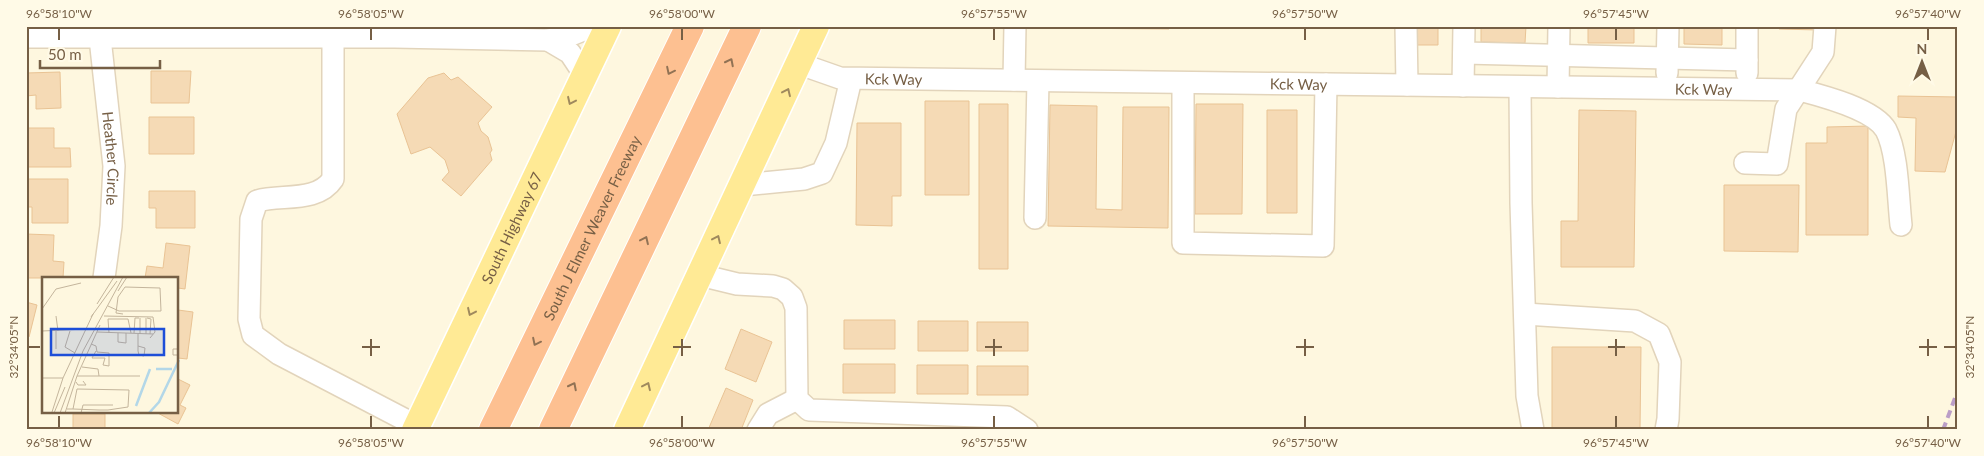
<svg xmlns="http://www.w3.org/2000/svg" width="1984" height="456" viewBox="0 0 1984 456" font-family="Lato,sans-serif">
	<rect width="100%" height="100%" fill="#fef7df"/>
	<!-- building -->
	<path fill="#f5dab5" stroke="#e9c394" d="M1053 26H1169V29L1053 28Z
		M1411 26H1438V45H1411Z
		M1481 26H1526L1525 43 1481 42Z
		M1588 26H1634V43H1588Z
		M1684 26H1722V45L1684 44Z
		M1779 26H1819V30L1779 29Z
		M151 71H191L189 103H151Z
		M60 72 61 108 36 109V95L26 96V73Z
		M444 73 451 80 458 77 492 107 478 123 481 131 488 137 492 150 490 153 492 160 461 196 442 180 449 172 445 160 430 147 411 154 397 114 428 78Z
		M1898 96 1958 97V124L1945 172 1915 171 1916 118 1898 117Z
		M925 101H969V195H925Z
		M979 104H1008V269H979Z
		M1196 104H1243L1242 214H1195Z
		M1050 105 1097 106 1096 209 1122 210 1123 107H1169L1168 228 1048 226Z
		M1267 110H1297V213H1267Z
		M1579 110 1636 111 1634 267H1561V221H1578Z
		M149 117H194V154H149Z
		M857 123H901V196H892V226L856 225Z
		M1868 126V235H1806V143H1827V127Z
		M26 128H54V148H70L71 167H26Z
		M26 179H68V223H32V207H26Z
		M1724 185H1799L1798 252 1724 251Z
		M149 191H195V228H156V208H149Z
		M26 234 54 235 53 261 64 262 63 278H26Z
		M166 243 190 246 185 289 178 288V278H145L147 266 163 268Z
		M26 302 37 305 29 337H26Z
		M178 310 193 312 187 359 178 358Z
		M844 320H895V349H844Z
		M918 321H968V351H918Z
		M977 322H1028V351H977Z
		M741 329 772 342 756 382 725 369Z
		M1552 347H1641L1640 430H1552Z
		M843 364H895V393H843Z
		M917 365H968V394H917Z
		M977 366H1028V395H977Z
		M178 379 190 385 180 405 186 408 178 424 156 412H178Z
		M726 388 753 400 741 430H708Z
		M73 414H105V430H73Z"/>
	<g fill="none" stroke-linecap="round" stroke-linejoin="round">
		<defs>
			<g id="minor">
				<path d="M1406 26 1407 85"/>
				<path d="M26 37H394L548 40 571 35 593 26"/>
				<path d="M333 37V179C317 203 282 194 257 201L251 219 249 319 253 335 279 354 417 426"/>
				<path id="s1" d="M100 38 114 166 111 226 104 278"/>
				<path d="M548 40 570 53 584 74"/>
				<path d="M1464 53 1747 60"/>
				<path id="s2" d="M800 64 840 78 1800 90C1823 96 1874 109 1886 130 1898 153 1898 198 1901 225"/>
				<path d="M1667 73 1668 26"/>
				<path d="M1747 73V26"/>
				<path d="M1014 80 1015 26"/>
				<path d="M1183 83V243L1323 246 1326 84"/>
				<path d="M1463 86 1464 26"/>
				<path d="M1520 87 1521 203 1527 396 1533 430"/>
				<path d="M1558 87 1559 26"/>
				<path d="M1745 163 1777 164 1786 109 1823 52 1825 26"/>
				<path d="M743 185 804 179 822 173 836 143 851 79"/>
				<path d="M1035 218 1038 81"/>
				<path d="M700 275 737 284 773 286 783 289 792 297 796 308 797 399 809 410 1007 417 1027 430"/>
				<path d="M1525 314 1635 321 1659 334 1670 362 1668 419 1666 430"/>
				<path d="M758 430 768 414 797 399"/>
			</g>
			<g id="major">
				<path id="s3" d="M415 430 608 26"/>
				<path d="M627 430 816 26"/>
			</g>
			<g id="highway">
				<path id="s4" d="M493 430 690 26"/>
				<path d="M553 430 747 26"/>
			</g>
		</defs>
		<!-- minor casing -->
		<use href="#minor" stroke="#e2d4bb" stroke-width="24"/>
		<!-- major casing -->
		<use href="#major" stroke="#fff" stroke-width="29"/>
		<!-- highway casing -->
		<use href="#highway" stroke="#fff" stroke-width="30"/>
		<!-- minor -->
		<use href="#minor" stroke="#fff" stroke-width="21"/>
		<!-- major -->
		<use href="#major" stroke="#ffea95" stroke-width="26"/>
		<!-- highway -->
		<use href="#highway" stroke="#fdc091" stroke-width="28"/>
		<!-- rail -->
		<path stroke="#bb9ec7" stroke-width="4" stroke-dasharray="8 5" stroke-linecap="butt" d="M1943 430 1958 390"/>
	</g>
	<!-- one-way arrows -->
	<defs><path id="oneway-chevron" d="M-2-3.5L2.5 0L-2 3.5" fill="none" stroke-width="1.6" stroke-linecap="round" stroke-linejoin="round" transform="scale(1.25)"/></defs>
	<g stroke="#917254">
		<use href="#oneway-chevron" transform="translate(730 62) rotate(-63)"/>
		<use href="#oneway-chevron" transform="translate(670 71) rotate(116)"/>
		<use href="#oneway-chevron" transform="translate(645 240) rotate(-65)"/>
		<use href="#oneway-chevron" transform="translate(536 342) rotate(116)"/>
		<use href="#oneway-chevron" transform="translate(573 386) rotate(-63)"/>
	</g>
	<g stroke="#9f895d">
		<use href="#oneway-chevron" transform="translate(787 92) rotate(-65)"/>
		<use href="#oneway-chevron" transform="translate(571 101) rotate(115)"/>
		<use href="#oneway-chevron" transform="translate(717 239) rotate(-65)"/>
		<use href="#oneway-chevron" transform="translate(471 312) rotate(115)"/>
		<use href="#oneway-chevron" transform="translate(647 386) rotate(-65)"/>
	</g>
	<!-- ticks -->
	<path fill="none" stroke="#765f45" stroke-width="2" d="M59 28V40M371 28V40M682 28V40M994 28V40M1305 28V40M1616 28V40M1928 28V40M371 339V356M682 339V356M994 339V356M1305 339V356M1616 339V356M1928 339V356M28 347H40M362 347H380M673 347H691M985 347H1002M1296 347H1314M1608 347H1625M1919 347H1937M1944 347H1956M59 416V428M371 416V428M682 416V428M994 416V428M1305 416V428M1616 416V428M1928 416V428"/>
	<g text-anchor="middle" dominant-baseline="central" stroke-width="4" stroke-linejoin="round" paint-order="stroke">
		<!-- street labels -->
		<g font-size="15" fill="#765f45" stroke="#fffae7">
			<text stroke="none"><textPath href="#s2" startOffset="96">Kck Way</textPath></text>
			<text stroke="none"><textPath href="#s2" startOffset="501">Kck Way</textPath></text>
			<text stroke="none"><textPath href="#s2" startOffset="906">Kck Way</textPath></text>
			<text stroke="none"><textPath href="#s1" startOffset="121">Heather Circle</textPath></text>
			<text stroke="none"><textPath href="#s3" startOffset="224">South Highway 67</textPath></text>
			<text stroke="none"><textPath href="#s4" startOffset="225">South J Elmer Weaver Freeway</textPath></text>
		</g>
	</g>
	<!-- overview -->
	<g transform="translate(42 277)">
		<rect width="136" height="136" fill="#fef7df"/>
		<path fill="none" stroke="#b3d7e8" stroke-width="2.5" d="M114 92H130M94 129 108 92M107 136 117 125 137 83"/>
		<path fill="none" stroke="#c4b59c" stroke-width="1" d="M76 14 85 0M55 27 72 0M66 29 77 34H119L118 11 83 10M0 32 14 12 39 6M81 37 74 36 76 20 83 10M14 39 16 54M62 39 111 40 113 55 108 61M49 40 75 4M105 41 109 42 108 57M0 48V69M0 54 44 52M28 54 23 70 33 76M55 55 111 57M67 56 66 42H86L89 56M76 56V65L84 66V56M92 56 93 41H97M96 57V74L97 78 102 79 103 71 96 69M98 57V41M104 57V41M49 67 54 69 55 75 67 76V89L61 88 63 81H50L54 74M14 72V54M137 72H131V78H137M40 90 56 92 57 99M35 99H98M0 101H21M34 105 36 108H44L41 104M25 132H31L57 133H66L86 130 87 113 35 112 31 132M10 135 21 101 51 37M12 136 23 110M18 136 41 74 81 0M23 136 35 99 58 48M39 136 41 128H71"/>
		<path fill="#1d4ed8" fill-opacity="0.15" stroke="#1d4ed8" stroke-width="2.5" d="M9 52H122V78H9Z"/>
		<rect width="136" height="136" fill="none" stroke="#765f45" stroke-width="2.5"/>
	</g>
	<!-- border -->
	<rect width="1984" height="456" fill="none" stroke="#fffae7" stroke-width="55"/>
	<!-- north arrow -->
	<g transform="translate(1922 62)" stroke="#fffae7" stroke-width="4" paint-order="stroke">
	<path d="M0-4L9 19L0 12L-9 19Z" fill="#765f45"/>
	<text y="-8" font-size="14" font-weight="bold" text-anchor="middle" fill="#765f45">N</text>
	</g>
	<!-- scale -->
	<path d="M40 60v8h120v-8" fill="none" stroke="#765f45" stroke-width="2.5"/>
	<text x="48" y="60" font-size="15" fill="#765f45" stroke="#fffae7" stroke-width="4" paint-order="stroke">50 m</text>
	<rect x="28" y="28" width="1928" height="400" fill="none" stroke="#765f45" stroke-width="2"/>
	<g font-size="12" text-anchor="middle" fill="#765f45">
		<text x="59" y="18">96°58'10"W</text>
		<text x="371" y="18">96°58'05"W</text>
		<text x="682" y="18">96°58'00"W</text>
		<text x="994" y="18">96°57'55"W</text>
		<text x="1305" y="18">96°57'50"W</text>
		<text x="1616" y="18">96°57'45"W</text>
		<text x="1928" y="18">96°57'40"W</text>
		<text transform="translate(14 347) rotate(-90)" y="4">32°34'05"N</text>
		<text transform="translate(1970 347) rotate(-90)" y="4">32°34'05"N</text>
		<text x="59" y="447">96°58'10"W</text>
		<text x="371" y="447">96°58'05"W</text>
		<text x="682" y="447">96°58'00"W</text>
		<text x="994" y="447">96°57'55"W</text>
		<text x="1305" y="447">96°57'50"W</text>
		<text x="1616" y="447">96°57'45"W</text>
		<text x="1928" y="447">96°57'40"W</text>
	</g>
</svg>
